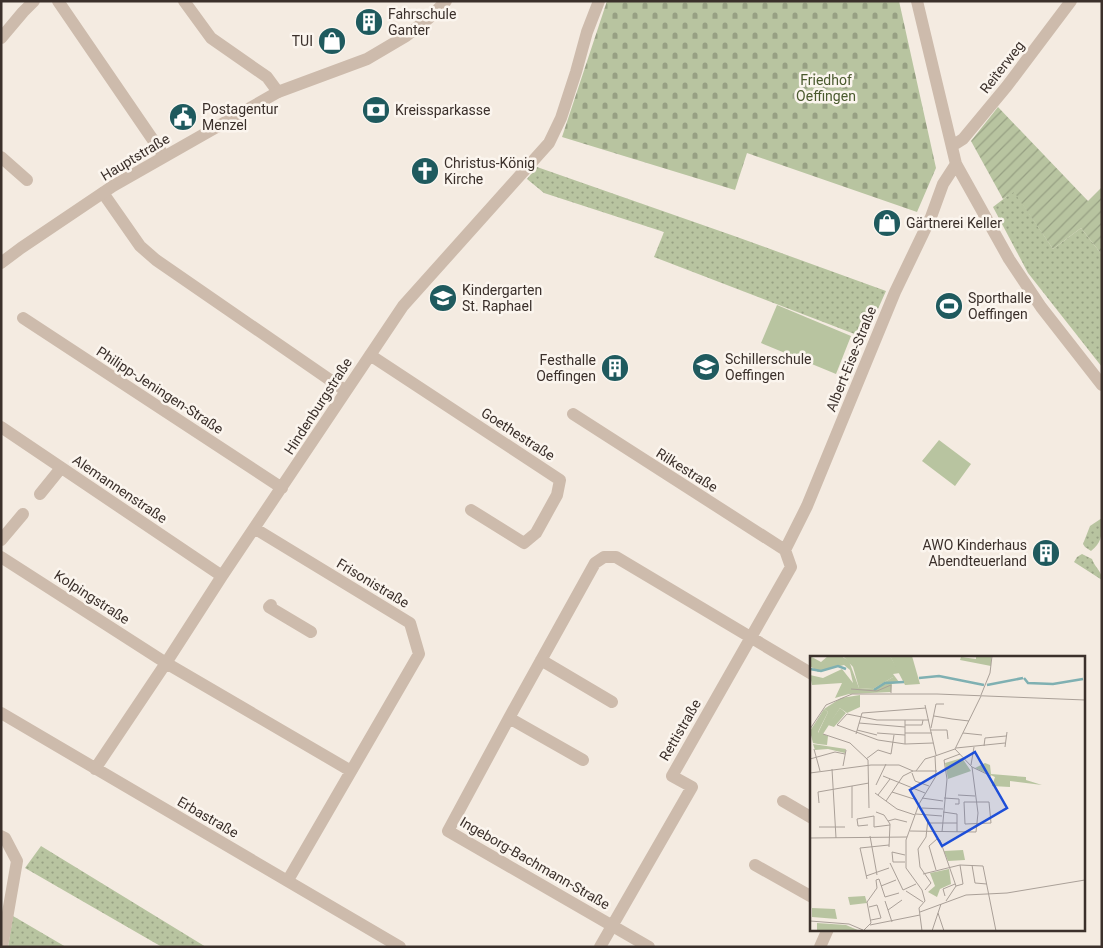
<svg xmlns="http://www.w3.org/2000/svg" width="1103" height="948" viewBox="0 0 1103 948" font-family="Roboto,sans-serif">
	<defs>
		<pattern id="grass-dots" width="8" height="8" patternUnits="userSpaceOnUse" patternTransform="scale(1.25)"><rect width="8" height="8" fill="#b8c4a0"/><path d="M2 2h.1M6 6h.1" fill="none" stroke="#97a083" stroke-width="1.8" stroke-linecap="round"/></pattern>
		<pattern id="cemetery-stones" width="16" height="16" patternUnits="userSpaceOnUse" patternTransform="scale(1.25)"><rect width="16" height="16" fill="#b8c4a0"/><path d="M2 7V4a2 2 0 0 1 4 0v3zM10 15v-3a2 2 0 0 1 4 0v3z" fill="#97a083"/></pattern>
		<pattern id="garden-furrows" width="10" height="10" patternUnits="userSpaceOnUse" patternTransform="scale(1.25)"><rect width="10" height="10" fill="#b8c4a0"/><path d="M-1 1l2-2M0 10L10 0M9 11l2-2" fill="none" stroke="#97a083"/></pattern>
	</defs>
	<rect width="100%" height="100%" fill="#f4ebe1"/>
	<!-- grass -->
	<path fill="url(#grass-dots)" d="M537 167 737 237 886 291 865 338 654 257 664 232 544 193 527 179Z
		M1014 191 1053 249 1081 228 1102 255V367L1028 273 993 207Z
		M1102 518C1102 532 1103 542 1091 551L1085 547 1083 544 1090 526Z
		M1082 554 1092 559C1095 568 1102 571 1102 580L1074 562 1077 557Z
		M41 846 206 947H162L25 868Z
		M13 916 66 947H8Z"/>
	<!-- cemetery -->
	<path fill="url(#cemetery-stones)" d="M607 1H899L936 168 917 212 747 153 735 190 562 137Z"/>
	<!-- garden -->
	<path fill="url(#garden-furrows)" d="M998 107 1088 201 1102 187V255L1081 228 1053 249 1014 192 1003 199 971 141Z"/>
	<!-- pitch -->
	<path fill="#b8c4a0" d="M777 305 851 336 836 374 761 343Z
		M939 440 971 464 955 486 922 461Z"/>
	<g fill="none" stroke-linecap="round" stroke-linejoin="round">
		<!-- minor -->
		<path stroke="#cdbbac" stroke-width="12" d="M58 1 164 156
			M184 1 211 38 267 77 278 92
			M917 1 956 164 1009 259 1041 307 1102 385
			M1 38 23 12 34 1
			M952 146 963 139 1007 86 1071 1
			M1 157 27 180
			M103 193 140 246 156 260 346 391
			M23 318 282 488
			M370 355 560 480 557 495 536 533 524 543 471 510
			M573 414 785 550
			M1 427 222 576
			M40 494 61 468
			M254 528 410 623 419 654 288 880
			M1 540 23 514
			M1 557 166 663 351 771
			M271 605 269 607 311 632
			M541 660 612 702
			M1 713 400 947
			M509 718 583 760
			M95 769 166 663 222 576 403 306 549 143 561 118 576 72 587 32 599 1
			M783 801 812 818
			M1 836 5 838 17 861 2 947
			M755 865 812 897
			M600 947 692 787 672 776 791 567 785 550 807 506 895 292 931 217 943 184 956 164
			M649 947 448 831 509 718 595 563 604 557H616L812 674
			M820 947 828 929"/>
		<!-- tertiary -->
		<path stroke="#cdbbac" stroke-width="12" d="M1 263 21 248 113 186 278 92 367 59 406 36 429 18 446 1"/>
	</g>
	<!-- icons -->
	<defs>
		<symbol id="building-disc" viewBox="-11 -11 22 22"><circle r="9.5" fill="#1f5a5e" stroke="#fbf5ee"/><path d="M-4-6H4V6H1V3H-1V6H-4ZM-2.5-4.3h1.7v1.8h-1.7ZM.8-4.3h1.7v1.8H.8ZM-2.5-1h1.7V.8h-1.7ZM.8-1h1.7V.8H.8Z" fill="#fff"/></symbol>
		<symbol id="shop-disc" viewBox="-11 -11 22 22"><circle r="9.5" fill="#1f5a5e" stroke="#fbf5ee"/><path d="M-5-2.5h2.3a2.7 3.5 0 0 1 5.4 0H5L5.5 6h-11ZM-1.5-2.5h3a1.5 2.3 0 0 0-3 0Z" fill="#fff"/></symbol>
		<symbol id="bank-disc" viewBox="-11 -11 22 22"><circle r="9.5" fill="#1f5a5e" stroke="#fbf5ee"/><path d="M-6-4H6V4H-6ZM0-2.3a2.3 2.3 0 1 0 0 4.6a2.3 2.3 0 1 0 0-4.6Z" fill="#fff"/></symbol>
		<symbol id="civic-disc" viewBox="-11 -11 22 22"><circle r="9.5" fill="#1f5a5e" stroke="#fbf5ee"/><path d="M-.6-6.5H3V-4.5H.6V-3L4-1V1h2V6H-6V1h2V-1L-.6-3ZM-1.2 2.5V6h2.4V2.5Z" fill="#fff"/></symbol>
		<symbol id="church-disc" viewBox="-11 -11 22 22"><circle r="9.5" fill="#1f5a5e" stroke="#fbf5ee"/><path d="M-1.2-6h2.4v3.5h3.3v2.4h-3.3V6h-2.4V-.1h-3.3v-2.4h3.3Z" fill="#fff"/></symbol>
		<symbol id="school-disc" viewBox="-11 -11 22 22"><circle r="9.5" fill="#1f5a5e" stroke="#fbf5ee"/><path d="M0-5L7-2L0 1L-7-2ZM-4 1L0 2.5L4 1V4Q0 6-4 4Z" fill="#fff"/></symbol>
		<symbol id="stadium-disc" viewBox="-11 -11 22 22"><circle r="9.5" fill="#1f5a5e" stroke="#fbf5ee"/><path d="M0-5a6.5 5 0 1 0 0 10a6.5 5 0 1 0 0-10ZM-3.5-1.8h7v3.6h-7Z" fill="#fff"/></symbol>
	</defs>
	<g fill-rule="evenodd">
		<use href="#building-disc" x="353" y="6" width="32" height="32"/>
		<use href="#shop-disc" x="316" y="25" width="32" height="32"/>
		<use href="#bank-disc" x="360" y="94" width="32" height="32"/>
		<use href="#civic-disc" x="167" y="101" width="32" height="32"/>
		<use href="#church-disc" x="409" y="155" width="32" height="32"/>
		<use href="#shop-disc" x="871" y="207" width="32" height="32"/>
		<use href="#school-disc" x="427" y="282" width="32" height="32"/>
		<use href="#stadium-disc" x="933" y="290" width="32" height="32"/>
		<use href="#school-disc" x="690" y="351" width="32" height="32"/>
		<use href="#building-disc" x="599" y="352" width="32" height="32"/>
		<use href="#building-disc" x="1030" y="537" width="32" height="32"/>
	</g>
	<g text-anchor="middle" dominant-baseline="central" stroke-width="5" stroke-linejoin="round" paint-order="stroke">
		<!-- poi labels -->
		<g font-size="14" fill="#3b302b" stroke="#fbf5ee" text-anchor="start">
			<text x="388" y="14">Fahrschule<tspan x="388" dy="16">Ganter</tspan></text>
			<text x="313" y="41" text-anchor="end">TUI</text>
			<text x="202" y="109">Postagentur<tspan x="202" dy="16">Menzel</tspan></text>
			<text x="395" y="110">Kreissparkasse</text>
			<text x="444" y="163">Christus-König<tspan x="444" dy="16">Kirche</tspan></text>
			<text x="906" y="223">Gärtnerei Keller</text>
			<text x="462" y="290">Kindergarten<tspan x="462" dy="16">St. Raphael</tspan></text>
			<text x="968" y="298">Sporthalle<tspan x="968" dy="16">Oeffingen</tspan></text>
			<text x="725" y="359">Schillerschule<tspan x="725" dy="16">Oeffingen</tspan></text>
			<text x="596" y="360" text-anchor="end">Festhalle<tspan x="596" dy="16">Oeffingen</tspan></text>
			<text x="1027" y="545" text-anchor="end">AWO Kinderhaus<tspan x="1027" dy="16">Abendteuerland</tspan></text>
		</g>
		<!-- street labels -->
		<g font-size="14" fill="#3b302b" stroke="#fbf5ee">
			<text transform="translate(1002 67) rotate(-52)">Reiterweg</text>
			<text transform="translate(135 157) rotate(-31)">Hauptstraße</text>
			<text transform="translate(851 359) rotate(-68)">Albert-Eise-Straße</text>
			<text transform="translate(160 390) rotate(33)">Philipp-Jeningen-Straße</text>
			<text transform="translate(318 406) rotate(-57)">Hindenburgstraße</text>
			<text transform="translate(518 434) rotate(33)">Goethestraße</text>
			<text transform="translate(687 470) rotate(32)">Rilkestraße</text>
			<text transform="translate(120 489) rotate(34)">Alemannenstraße</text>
			<text transform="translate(373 583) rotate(31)">Frisonistraße</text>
			<text transform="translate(92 597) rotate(33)">Kolpingstraße</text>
			<text transform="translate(680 730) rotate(-60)">Rettistraße</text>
			<text transform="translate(208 817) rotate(30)">Erbastraße</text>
			<text transform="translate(535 863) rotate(30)">Ingeborg-Bachmann-Straße</text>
		</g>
		<!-- park labels -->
		<g font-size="14" fill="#4a5a2e" stroke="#fbf5ee">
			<text x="826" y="80">Friedhof<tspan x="826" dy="16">Oeffingen</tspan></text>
		</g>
	</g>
	<!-- overview -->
	<g transform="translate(810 656)">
		<rect width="275" height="275" fill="#f4ebe1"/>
		<path d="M33 0H80L90 17 83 18V21L63 33 49 32 43 11ZM50 39V51L37 57 30 52 13 78 18 80 17 89 8 88V77L18 56 14 53 31 42ZM175 107 180 109 181 118 216 121V124L232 129 200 125V131L182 130 185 121 165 112ZM153 194 155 204 138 205 134 195ZM55 240 57 247 40 249 38 241ZM2 252 25 253 27 263 2 261Z" fill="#b8c4a0"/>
		<path d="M0 0 11 6 18 0H31L39 5 49 32 63 33 83 21V18L89 26 82 28 81 36 39 38 25 42 32 27 2 29 0 19 13 22 32 13 43 27 40 14 34 9 8 16 0 10ZM166 0H181V10L150 4 151 1 166 3ZM14 53 18 56 8 76V88L3 87 0 75ZM7 267 36 269 50 275H7Z" fill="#b8c4a0"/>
		<path d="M152 102 161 115 138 123 135 107ZM139 213 141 228 130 233 127 241 118 236 125 230 120 217Z" fill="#b8c4a0"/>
		<path d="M80 0H102L110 28 95 29ZM30 52 36 57 24 71 18 69ZM3 88 36 93 35 97 18 93 5 94Z" fill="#b8c4a0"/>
		<path fill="none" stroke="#7fb0b2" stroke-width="2.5" d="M0 13 11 15 28 10 36 13M109 22 129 20 174 29M214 22 218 27 243 28 273 23M177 29 213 22M64 34 75 27 94 26"/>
		<path fill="none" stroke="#aaa098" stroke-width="1" d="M41 33 67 35 81 29V37M171 39 180 17 182 0M115 49 126 99M124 60 142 63M142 63 159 65M95 64V88M119 64H67L37 58 27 69 68 84 95 88 123 87M49 67 95 71M95 69H112L113 64M121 72 126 48H134M0 73 16 49 42 38H127L275 44M47 74 67 79M121 74H137L138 83M67 77 95 79M95 77H122M153 77 172 79M13 78 40 87 58 104 59 152M46 78 52 57 116 52M174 90 175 82 196 80M195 91 197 76M146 92 195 87M4 93 10 115M145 93 171 40M145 93 162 111 181 120M0 103 25 96 35 98M56 103 68 94 81 98 84 79M161 109 164 91M33 110 36 94M22 113 26 182M106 115 115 103 125 100M0 117 61 109H89L103 115M102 117 105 125 119 130M73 120 115 137M66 129 76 108M42 130V162M82 136 107 144M65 137 87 153 105 159M68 139 80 123M148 139 165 140M112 142 133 145M134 142 149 143V148H145M76 145 93 120 103 115H127M154 146H179L181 167 155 168ZM9 147 8 136 59 127M112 152 133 153M66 156 74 159 80 168 79 191M133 156 147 158V176M106 158 132 160M64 160V171L80 169M78 165 85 163 97 166M118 167H147M58 169 48 170 47 163 64 160M9 171H35M100 175 166 176 168 157 162 111M132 176 137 123 134 104 150 98M60 180 67 219M0 182 97 181M95 206H83L82 196 95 199M80 207 93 234 106 228M162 209 165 227 177 228M126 214 119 190 127 183 130 184 146 230 136 245M113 218 150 209 173 210 186 275M56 220 79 212M57 223 50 192 79 189M66 224 69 223 75 241 89 237M71 230 86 224M146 230 153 228 150 209M115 234 121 227 110 211 108 193 116 181 118 163M96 235 113 246M135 240 133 233 145 228M75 245 82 266M115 245 112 234 96 212V184L109 148 126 120 125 100 145 93M59 251 67 249 71 262 61 264M78 254 92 244M110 256 156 239 197 237 275 224M128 257 134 275M0 265 39 268 53 274M60 269 110 259M53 275 61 267 57 246 67 232 66 224M112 275 109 252 115 245M122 275 131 248"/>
		<path fill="#1d4ed8" fill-opacity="0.15" stroke="#1d4ed8" stroke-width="2.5" d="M165 96 197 152 132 190 100 134Z"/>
		<rect width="275" height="275" fill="none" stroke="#3b302b" stroke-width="2.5"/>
	</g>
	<!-- border -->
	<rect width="1103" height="948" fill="none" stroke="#3b302b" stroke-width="5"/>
</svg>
